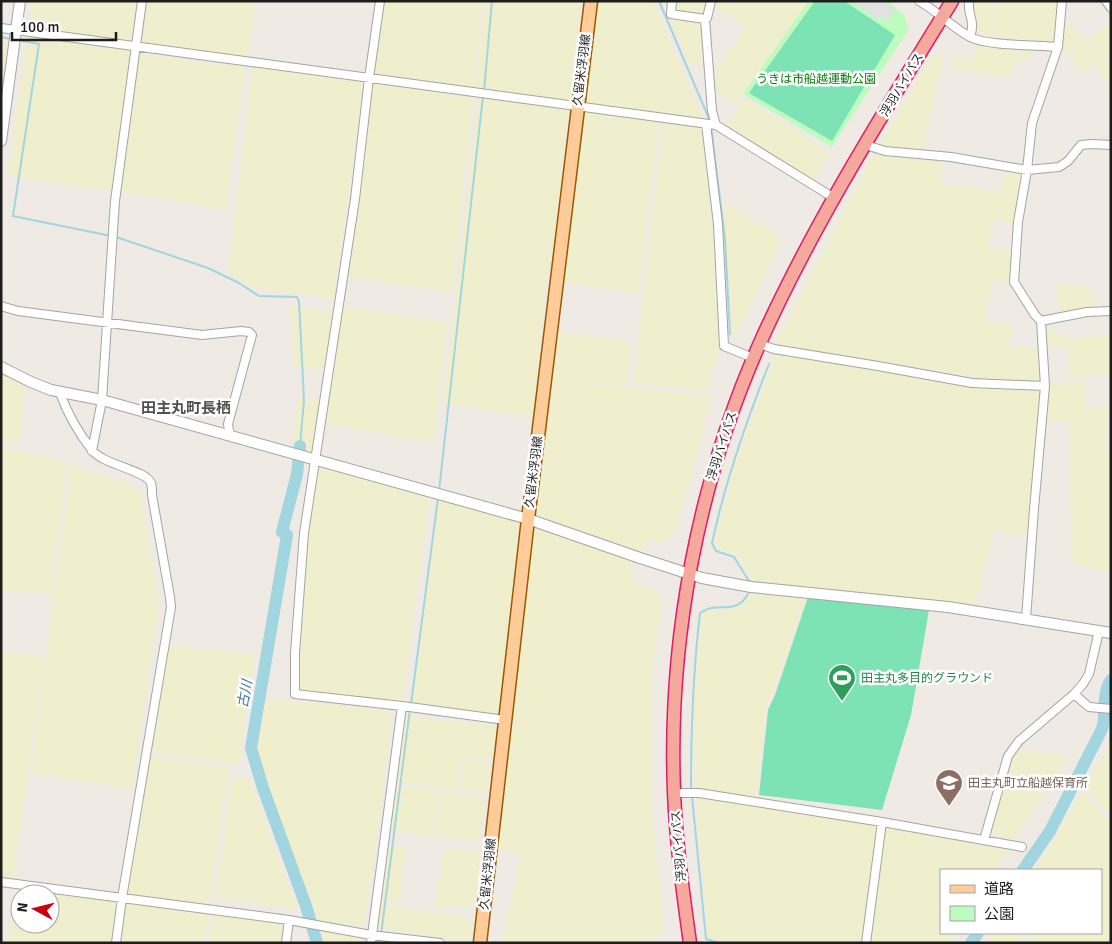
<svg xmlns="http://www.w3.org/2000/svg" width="1112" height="944" viewBox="0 0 1112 944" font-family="Signika,'Noto Sans JP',sans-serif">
	<rect width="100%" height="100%" fill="#efeae3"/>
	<!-- farmland -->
	<path fill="#efefcd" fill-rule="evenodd" d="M31 1H142L137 47 27 32Z
		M147 1H256L248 58 142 42Z
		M383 1H483L474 88 373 75Z
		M486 1H581L570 102 476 90Z
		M594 1H653L704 120 582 104Z
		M675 1H709L705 16 674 12Z
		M717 1H809L735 104 714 90V73L745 27 715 7Z
		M974 1H991L996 37 981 36 971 5Z
		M993 1H1058L1056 42 998 37Z
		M670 17 702 22 706 60 690 65Z
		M1111 22V54L1107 58 1088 39Z
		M1069 23 1080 35 1077 47 1062 44 1064 26Z
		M1082 36 1108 62 1111 60V84L1078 48Z
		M1 37 8 38 1 88Z
		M27 37 133 50 112 191 8 176Z
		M981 44 1019 47 1011 78 952 68 954 57 969 58Z
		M1062 46 1077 48 1093 69 1089 71 1077 70 1073 56 1061 49Z
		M1022 47 1034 48 1031 59H1025L1023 64 1017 63Z
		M138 54 245 67 226 210 120 191Z
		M931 56H944L922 152 879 147Z
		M252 67 364 82 334 299 251 287 228 272Z
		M373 82 473 98 453 292 347 277Z
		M478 98 568 110 554 249H547L546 252 553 253 550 274H547L533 417 443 403Z
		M745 98 830 153 813 181 725 125Z
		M582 111 659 123 638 293 563 282Z
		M663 122 703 127 717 289 720 349 707 391 633 383Z
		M873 155 943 160 939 182 1000 193 1007 168 1022 171 1015 225 994 219 988 247 1012 252 1011 282 993 280 984 320 1012 325 1009 347 1040 348 1044 379 1004 381 775 344Z
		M726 202 782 238 736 336 733 335 724 211Z
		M1056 283 1080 285 1090 290 1095 301 1094 309 1060 313Z
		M290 306 333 313 325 370 293 366Z
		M342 307 448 322 434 443 322 423Z
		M1046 325 1070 340 1106 335 1111 332V373L1070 378 1067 348 1048 347Z
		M556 331 632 342 627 386 549 380Z
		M776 354 970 385 1042 389 1032 525 1020 536 994 530 975 607 753 581 736 555 718 549 715 540 734 465Z
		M1 372 27 388 22 400 24 404 19 443 1 441Z
		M1087 380 1085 407 1107 408 1106 456 1111 457V572L1072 563 1069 421 1047 420 1048 384Z
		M549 381 713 396 675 532 666 541 650 542 636 553 541 520 534 509Z
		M297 397 320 400 312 453 293 448Z
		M1 449 36 454 67 464 51 595 1 589Z
		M71 464 140 489 159 606 132 789 31 773Z
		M315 464 430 497 402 706 298 695 296 648 304 542Z
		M438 499 524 525 505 717 411 704Z
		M533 526 630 560 634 584 653 590 662 598 652 674 651 801 664 926 660 937 642 941 641 943H502L521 854 495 850Z
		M752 593 805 599 771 698 766 708 756 799 695 789 694 699 702 615 706 611 735 610Z
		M164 644 255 655 244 723 240 765 146 752Z
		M1 651 44 657 13 883 1 882Z
		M261 697 304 703 305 701 392 712 387 759 364 926 319 920 294 857 253 741Z
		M405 715 497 726 492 760 462 758 458 790 396 782Z
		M1111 737V816L1085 787 1108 748Z
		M1016 749 1068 756 1016 837 990 833Z
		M145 757 231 767 223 805 209 906 126 895 136 825H139Z
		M464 761 491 763 486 794 461 789Z
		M232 778 251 780 285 877 299 909 215 898Z
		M396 785 441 791 433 837 390 831Z
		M443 791 483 798 484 808 478 842 436 837Z
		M1083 792 1111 824V943H1037L1023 933H1101V870H1034Z
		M696 797 874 824 1011 848 996 870H941V933H955L948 943H731L708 937Z
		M387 845 406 849 400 903 379 900Z
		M444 848 482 853 478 893 464 894H474L473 904 434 908Z
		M16 888 117 901 112 943H8ZM20 894H50V924H20Z
		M127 903 210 914 205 943H121Z
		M380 904 473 918 470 941 376 928Z
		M212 914 286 924 284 943H209Z
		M321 929 362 935 361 943H324Z
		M993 933H1015L1025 943H985Z"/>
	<!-- park -->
	<path fill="#bdfbbe" d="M809 1H891L893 6 904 15 909 29 832 147 743 94Z"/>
	<!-- pitch -->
	<path fill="#7de2b4" d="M815 1H844L895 35 832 141 749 93Z
		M808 597 929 610 911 715 882 810 759 795 768 710 775 695Z"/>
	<!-- parking -->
	<path fill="#e1e1e1" d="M851 1H884L894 9 888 21 880 16 878 20Z"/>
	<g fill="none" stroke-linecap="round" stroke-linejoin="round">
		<!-- stream -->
		<path stroke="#a1d5df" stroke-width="2" d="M659 1 710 121
			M1 37 11 39
			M18 40 39 44 13 216 111 236
			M484 91 492 1
			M711 126 725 239 730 334
			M116 237 208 268 239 283 259 296 297 297 299 302 304 400 300 446
			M439 491 483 96
			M749 581 734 557 716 551 712 543C725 482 746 422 769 364
			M411 704 438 498
			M691 789C691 730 693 672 700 613 718 600 735 617 748 594
			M692 796 706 939 719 943
			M381 935 410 709"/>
		<!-- river -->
		<path stroke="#a1d5df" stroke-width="12" d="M300 446 297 474 282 532 287 535 251 748 263 788 306 906 317 943
			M1023 870 1050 831 1102 729C1107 714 1101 694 1111 680
			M971 943 978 933"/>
		<defs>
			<path id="minor" d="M380 1 369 78 355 199 304 533 295 653V694L402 706 505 720
				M672 1 671 14 705 19
				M711 1 707 18 705 19 712 111 716 125
				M919 1C937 11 952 27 970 37 987 46 1037 45 1058 47
				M969 1C967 15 976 20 970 37
				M1106 1 1111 8
				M1 28 716 125 834 198
				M706 124 718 224 724 346 753 358
				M866 145 885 151 951 157 1027 170 1059 167 1068 161 1081 145 1092 144 1111 145
				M1 306 18 311 202 335 241 331 249 332 252 335 228 424 230 436
				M1041 321 1087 312 1111 311
				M760 344 774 349 878 366 972 383 1045 386
				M60 393C68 415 77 431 92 450 103 465 146 470 151 483 152 486 152 492 152 495L170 597 171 607 122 898 116 943
				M92 451 102 400 115 201 142 1
				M1026 619 1034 509 1045 386 1041 321 1035 315 1014 282 1018 222 1027 170 1032 123 1058 47 1062 1
				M1074 694 1089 707 1111 709
				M674 793H699L882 822 1022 847
				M984 840 1008 756 1019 741 1074 694 1083 684 1089 674 1099 631
				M1 882 289 920 371 935 440 943
				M286 943 289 920
				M371 943 402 706
				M866 943 882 822"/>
			<path id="tertiary" d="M1 141 20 1
				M1 367 31 382 51 390 102 400 528 519 640 558 702 578 751 587 948 607 1111 633"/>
			<path id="primary" d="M480 943 528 519 591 1"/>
			<path id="trunk" d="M690 943C683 893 676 843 674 792 668 640 698 483 759 345 812 226 884 112 952 1"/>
		</defs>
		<!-- minor casing -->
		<use href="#minor" stroke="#a4a4a4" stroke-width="10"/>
		<!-- tertiary casing -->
		<use href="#tertiary" stroke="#a4a4a4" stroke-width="12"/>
		<!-- primary casing -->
		<use href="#primary" stroke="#975a00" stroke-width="15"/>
		<!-- trunk casing -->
		<use href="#trunk" stroke="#e01d6d" stroke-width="15"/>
		<!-- minor -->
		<use href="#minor" stroke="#fff" stroke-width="8"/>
		<!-- tertiary -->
		<use href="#tertiary" stroke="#fff" stroke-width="10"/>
		<!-- primary -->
		<use href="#primary" stroke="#ffcb98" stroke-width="12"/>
		<!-- trunk -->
		<use href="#trunk" stroke="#f4a99c" stroke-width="12"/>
	</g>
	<!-- icons -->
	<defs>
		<symbol id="stadium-pin" viewBox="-11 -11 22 30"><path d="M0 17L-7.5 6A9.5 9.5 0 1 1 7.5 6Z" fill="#2e9e5b" stroke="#fff"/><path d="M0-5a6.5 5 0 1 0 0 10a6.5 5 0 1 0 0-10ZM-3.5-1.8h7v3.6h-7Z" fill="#fff"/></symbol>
		<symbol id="school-pin" viewBox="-11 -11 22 30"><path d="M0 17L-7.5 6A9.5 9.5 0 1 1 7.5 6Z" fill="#8d6e63" stroke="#fff"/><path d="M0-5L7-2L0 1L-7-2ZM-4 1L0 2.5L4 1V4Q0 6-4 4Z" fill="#fff"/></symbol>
	</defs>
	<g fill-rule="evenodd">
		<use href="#stadium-pin" x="826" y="662" width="32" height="43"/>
		<use href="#school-pin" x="933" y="767" width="32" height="43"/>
	</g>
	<g text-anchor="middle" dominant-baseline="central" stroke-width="5" stroke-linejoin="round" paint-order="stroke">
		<!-- street labels -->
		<g font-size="12" fill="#1d1d1d" stroke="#fff">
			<text transform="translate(582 70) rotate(-83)">久留米浮羽線</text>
			<text transform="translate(902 85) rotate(-59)">浮羽バイパス</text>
			<text transform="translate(722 446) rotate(-72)">浮羽バイパス</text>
			<text transform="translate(534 472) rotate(-83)">久留米浮羽線</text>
			<text transform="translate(679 846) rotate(-95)">浮羽バイパス</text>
			<text transform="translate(488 874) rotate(-84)">久留米浮羽線</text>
		</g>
		<!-- park labels -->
		<g font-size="12" fill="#078008" stroke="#fff">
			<text x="816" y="79">うきは市船越運動公園</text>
		</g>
		<!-- leisure labels -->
		<g font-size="12" fill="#27864d" stroke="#fff" text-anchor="start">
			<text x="861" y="678">田主丸多目的グラウンド</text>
		</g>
		<!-- education labels -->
		<g font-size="12" fill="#785e54" stroke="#fff" text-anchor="start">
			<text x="968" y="783">田主丸町立船越保育所</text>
		</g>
		<!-- water labels -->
		<g font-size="14" font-style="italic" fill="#4178a1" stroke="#fff">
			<text transform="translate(245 694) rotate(-80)">古川</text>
		</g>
		<!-- quarter labels -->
		<g font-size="15" font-weight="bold" fill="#505050" stroke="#fff">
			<text x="186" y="408">田主丸町長栖</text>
		</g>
	</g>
	<!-- border -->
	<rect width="1112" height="944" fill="none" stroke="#1d1d1d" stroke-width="5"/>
	<!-- legend -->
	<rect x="940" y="869" width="162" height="65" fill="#ffffff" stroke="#a5a5a5"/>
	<rect x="950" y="885" width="25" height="8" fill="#ffcb98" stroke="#a5a5a5"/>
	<text x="984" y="894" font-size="15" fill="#1d1d1d">道路</text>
	<rect x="950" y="906" width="25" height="15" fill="#bdfbbe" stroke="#a5a5a5"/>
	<text x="984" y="919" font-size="15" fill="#1d1d1d">公園</text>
	<!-- north arrow -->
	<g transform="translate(35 909) rotate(277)"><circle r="24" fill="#ffffff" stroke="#a5a5a5"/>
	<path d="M0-4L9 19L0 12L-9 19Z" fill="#cb000e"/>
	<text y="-8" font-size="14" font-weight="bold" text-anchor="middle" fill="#1d1d1d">N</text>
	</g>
	<!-- scale -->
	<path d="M12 32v8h104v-8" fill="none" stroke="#1d1d1d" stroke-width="2.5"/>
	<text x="20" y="32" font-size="15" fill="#1d1d1d" stroke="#ffffff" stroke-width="4" paint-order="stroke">100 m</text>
</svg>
